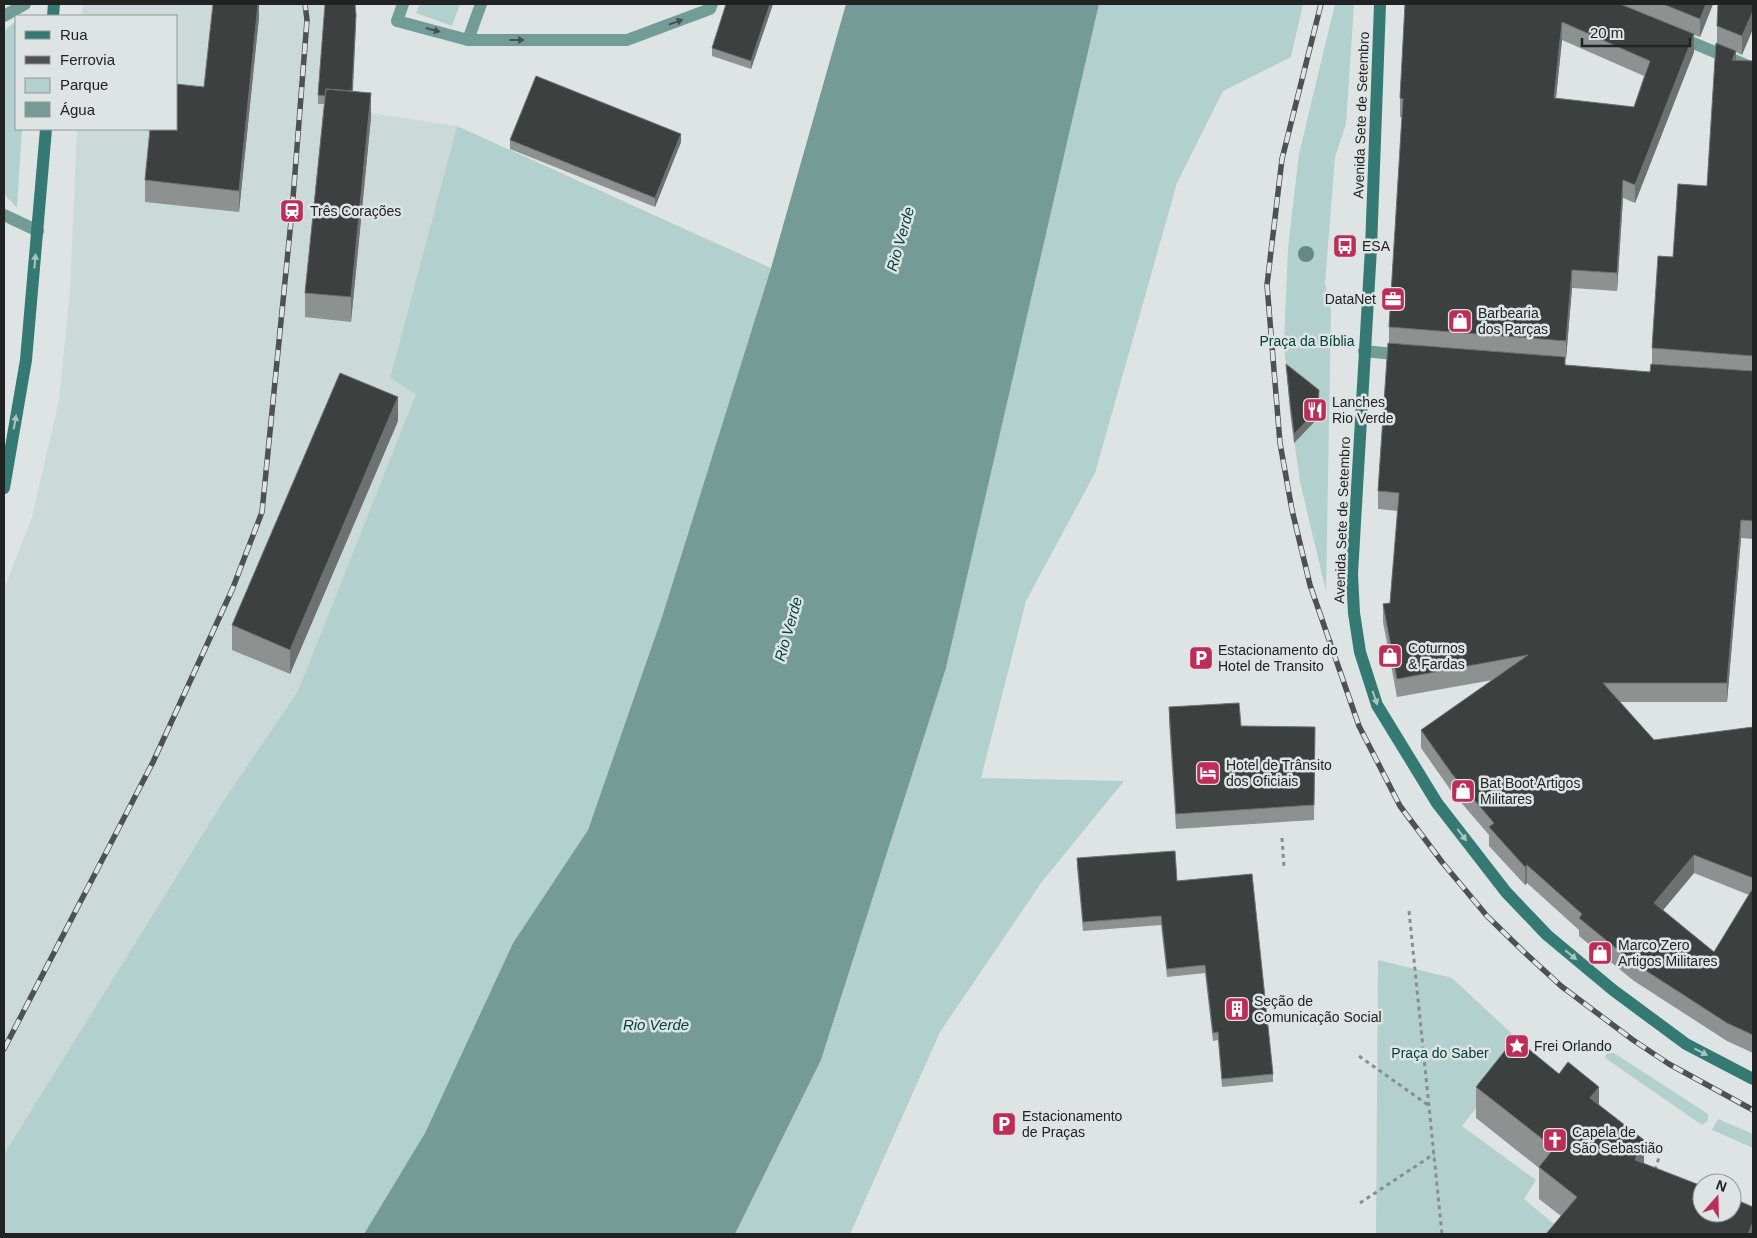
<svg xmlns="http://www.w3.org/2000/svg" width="1757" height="1238" viewBox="0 0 1757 1238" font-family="Helvetica,sans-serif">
	<rect width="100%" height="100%" fill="#dee4e3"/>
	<!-- built -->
	<path fill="#cbdad8" d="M83 4H354L356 24 352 110 457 126 390 378 416 394 298 691 224 800 4 1154V589L32 517 59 400 70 290 77 129H176V16H82Z"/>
	<!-- green -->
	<path fill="#b2d0cd" d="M420 4H460L452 26 416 13Z
		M1099 4H1303L1291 57 1223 91 1177 183 1095 473 1026 601 981 778 1124 781 1041 883 940 1032 850 1234H735L821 1060 946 668Z
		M1335 4H1354L1346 124 1335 157 1325 283 1331 309 1326 591 1300 482 1290 411 1284 343 1288 248 1299 154Z
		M16 21V129H22L17 208 4 194V31Z
		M457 126 771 268 662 617 588 830 513 943 425 1133 364 1234H4V1154L224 800 298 691 416 394 390 378Z
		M1378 960 1452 978 1525 1046 1462 1126 1536 1180 1524 1199 1560 1229 1557 1234H1376Z
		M1607 1053H1614L1708 1114V1121L1702 1125 1605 1058Z
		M1718 1119 1753 1134V1148L1712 1130Z"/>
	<!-- water -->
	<path fill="#759b97" d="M846 4H1099L946 668 821 1060 735 1234H364L425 1133 513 943 588 830 662 617 771 268Z"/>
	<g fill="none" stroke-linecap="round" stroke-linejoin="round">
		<!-- path -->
		<path stroke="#898d8d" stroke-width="3" stroke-dasharray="4 4" stroke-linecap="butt" d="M1282 838 1284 867
			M1409 911 1442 1234
			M1359 1056 1428 1105
			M1655 1170 1663 1145
			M1360 1203 1434 1154"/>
		<!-- lane -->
		<path stroke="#729c97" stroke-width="12" d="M4 16 25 4
			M468 40H627L710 9 712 4
			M4 215 38 231"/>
		<!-- street -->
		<path stroke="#729c97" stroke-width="12" d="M403 4 397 21 468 40 481 4
			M1679 37 1753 68
			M1364 351 1404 355"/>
		<!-- secondary -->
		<path stroke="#347973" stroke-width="12" d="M1380 4 1371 248 1352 574 1354 613 1360 652 1377 705 1437 803 1506 892 1547 935 1613 990 1686 1044 1753 1079
			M53 16 54 4
			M4 488 26 360 46 129"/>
		<defs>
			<path id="rail" d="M1321 4 1282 159 1267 285 1280 443 1292 510 1310 585 1359 726 1400 806 1442 862 1487 916 1523 951 1561 986 1633 1040 1669 1064 1753 1110
				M4 1049 153 762 232 590 262 512 292 211 307 20 305 4"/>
		</defs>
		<!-- rail casing -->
		<use href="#rail" stroke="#4e5151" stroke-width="5.5"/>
		<!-- rail -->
		<use href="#rail" stroke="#dee4e3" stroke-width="4" stroke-dasharray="11" stroke-linecap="butt"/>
	</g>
	<!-- trees -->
	<circle fill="#648a88" cx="1306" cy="254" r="8"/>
	<!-- wall -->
	<path fill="#8d9291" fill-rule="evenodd" d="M259 4V17L239 212 145 202V180L204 87Z
		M773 4 751 69 712 56V48Z
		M1405 4H1713L1700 37 1694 35V52L1635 203 1623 198 1617 291 1572 288 1566 359H1565V365L1650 372 1652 364V348L1673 257 1707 186 1717 44V26L1753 4 1742 55 1736 52V60L1753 61V539L1741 538 1727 702H1619L1654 740 1753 727V1053L1727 1041 1634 981 1579 936V930L1527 883 1525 885 1489 846V835L1452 792 1421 748V730L1493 680 1397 697 1383 622V604L1390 603 1398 511 1378 509V491L1389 343V327L1402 117H1400V98ZM1562 40 1644 76 1634 107 1556 98ZM1694 873 1749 895 1714 952 1663 910Z
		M356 24 353 91 371 117 351 322 305 317V293L324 104H318V95Z
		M510 140 681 142 655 207 510 149Z
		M1286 364 1318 418 1294 443 1290 411Z
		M398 421 290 674 232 650V625Z
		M1169 707 1241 726 1315 727 1314 820 1176 829 1169 722Z
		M1077 858 1177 881 1273 1074V1082L1222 1087 1218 1040 1213 1041 1205 973 1167 977 1161 925 1083 931 1077 867Z
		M1476 1087 1599 1104 1644 1163 1753 1234H1546L1561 1216 1539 1199V1168L1476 1118Z"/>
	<!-- shaded-wall -->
	<path fill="#6d7170" d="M258 4H259V17L239 212V191Z
		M770 4H773L751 69V61Z
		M1706 4H1713L1700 37V19Z
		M1753 11V29L1742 55V36Z
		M1562 22V40L1554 116V98Z
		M1694 34V52L1635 203V185Z
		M1736 51V70L1732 60Z
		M371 93V117L351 322V297Z
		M681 134V142L655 207V198Z
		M1623 180V198L1617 291V273Z
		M1572 270V288L1566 359V341Z
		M1319 390 1318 418 1294 443V434Z
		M398 397V421L290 674V650Z
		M1741 520V538L1727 702V683Z
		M1694 855V873L1654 921V903Z
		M1527 865V883L1525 885V867Z
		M1599 1087V1118L1590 1098Z
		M1644 1140V1171L1635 1160Z
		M1753 1222V1234H1748Z"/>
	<!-- building -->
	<path fill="#3c403f" stroke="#6d7170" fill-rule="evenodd" d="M213 4H258L239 191 145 180 150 129H176V84L204 87Z
		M325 4H355L356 15 352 91 326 89 325 96 318 95Z
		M726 4H770L751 61 712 48Z
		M1405 4H1620L1694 34 1635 185 1623 180 1617 273 1572 270 1566 341 1389 327 1403 99 1400 98ZM1562 22 1650 61 1634 107 1554 98Z
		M1663 4H1706L1700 19Z
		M1718 4H1753V11L1742 36 1717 26Z
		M1716 43 1736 51 1732 60 1753 61V356L1652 348 1658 256 1673 257 1678 184 1707 186Z
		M536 76 681 134 655 198 510 140Z
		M326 89 371 93 351 297 305 293Z
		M1388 343 1565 357V365L1650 372 1651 364 1753 371V521L1741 520 1727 683H1603L1654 740 1753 727V878L1694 855 1654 903 1714 952 1753 888V1035L1727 1023 1634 963 1579 918 1582 914 1527 865 1525 867 1489 827 1494 823 1452 774 1421 730 1528 655 1397 679 1383 604 1390 603 1399 493 1378 491Z
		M1286 364 1319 390 1318 409 1294 434 1290 402Z
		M340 373 398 397 290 650 232 625Z
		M1239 703 1241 726 1315 727 1314 805 1176 814 1169 707Z
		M1175 851 1177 881 1252 874 1273 1074 1222 1079 1218 1032 1213 1033 1205 965 1167 969 1161 916 1083 922 1077 858Z
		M1515 1038 1559 1074 1568 1062 1599 1087 1590 1098 1644 1140 1635 1160 1702 1186V1213H1732V1198L1753 1207V1222L1748 1234H1546L1577 1197 1539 1167 1554 1148 1476 1087Z"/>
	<!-- one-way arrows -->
	<defs><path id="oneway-solid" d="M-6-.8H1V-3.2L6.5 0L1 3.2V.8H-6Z" transform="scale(1.25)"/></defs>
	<g fill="#415351">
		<use href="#oneway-solid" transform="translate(676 22) rotate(-20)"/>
		<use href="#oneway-solid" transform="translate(433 30) rotate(15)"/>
		<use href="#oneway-solid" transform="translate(517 40)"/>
	</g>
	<g fill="#abc4c1">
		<use href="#oneway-solid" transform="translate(35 261) rotate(-85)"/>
		<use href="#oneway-solid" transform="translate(15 422) rotate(-80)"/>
		<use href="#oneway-solid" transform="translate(1375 698) rotate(71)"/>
		<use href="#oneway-solid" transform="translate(1462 835) rotate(52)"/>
		<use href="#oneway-solid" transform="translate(1571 955) rotate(40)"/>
		<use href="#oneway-solid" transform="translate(1701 1052) rotate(28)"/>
	</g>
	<!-- icons -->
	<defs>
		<symbol id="station-square" viewBox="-11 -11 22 22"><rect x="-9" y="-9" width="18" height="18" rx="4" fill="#bd2d58" stroke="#dee4e3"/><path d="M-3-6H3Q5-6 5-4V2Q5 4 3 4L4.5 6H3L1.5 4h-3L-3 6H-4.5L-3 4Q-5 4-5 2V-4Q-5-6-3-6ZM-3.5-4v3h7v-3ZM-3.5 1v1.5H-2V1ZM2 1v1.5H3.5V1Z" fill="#fff"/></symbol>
		<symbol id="bus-square" viewBox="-11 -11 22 22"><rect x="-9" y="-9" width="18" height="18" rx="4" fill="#bd2d58" stroke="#dee4e3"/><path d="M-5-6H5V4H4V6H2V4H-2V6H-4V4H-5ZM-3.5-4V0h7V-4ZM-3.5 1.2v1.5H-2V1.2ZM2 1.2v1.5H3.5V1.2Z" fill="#fff"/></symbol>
		<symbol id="office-square" viewBox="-11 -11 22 22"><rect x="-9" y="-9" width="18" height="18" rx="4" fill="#bd2d58" stroke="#dee4e3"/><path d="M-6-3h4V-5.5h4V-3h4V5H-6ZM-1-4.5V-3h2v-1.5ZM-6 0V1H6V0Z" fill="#fff"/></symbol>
		<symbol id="shop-square" viewBox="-11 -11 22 22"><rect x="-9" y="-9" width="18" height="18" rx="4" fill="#bd2d58" stroke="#dee4e3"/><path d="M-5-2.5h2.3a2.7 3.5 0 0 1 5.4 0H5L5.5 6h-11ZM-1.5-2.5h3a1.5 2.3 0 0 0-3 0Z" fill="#fff"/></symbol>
		<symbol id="restaurant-square" viewBox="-11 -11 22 22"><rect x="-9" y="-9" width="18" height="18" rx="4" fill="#bd2d58" stroke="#dee4e3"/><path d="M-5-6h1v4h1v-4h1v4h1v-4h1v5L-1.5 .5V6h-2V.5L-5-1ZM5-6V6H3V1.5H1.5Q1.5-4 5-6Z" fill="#fff"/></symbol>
		<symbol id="parking-square" viewBox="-11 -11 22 22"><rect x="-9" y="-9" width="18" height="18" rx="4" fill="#bd2d58" stroke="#dee4e3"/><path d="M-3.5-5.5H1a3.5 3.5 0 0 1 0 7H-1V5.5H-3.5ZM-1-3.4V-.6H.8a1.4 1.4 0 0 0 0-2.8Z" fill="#fff"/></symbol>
		<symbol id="hotel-square" viewBox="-11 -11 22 22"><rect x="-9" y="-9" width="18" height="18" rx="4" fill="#bd2d58" stroke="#dee4e3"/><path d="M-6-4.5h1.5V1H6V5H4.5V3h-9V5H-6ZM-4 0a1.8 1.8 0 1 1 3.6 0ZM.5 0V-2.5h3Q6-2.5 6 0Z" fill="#fff"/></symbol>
		<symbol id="building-square" viewBox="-11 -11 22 22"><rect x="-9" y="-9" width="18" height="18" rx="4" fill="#bd2d58" stroke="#dee4e3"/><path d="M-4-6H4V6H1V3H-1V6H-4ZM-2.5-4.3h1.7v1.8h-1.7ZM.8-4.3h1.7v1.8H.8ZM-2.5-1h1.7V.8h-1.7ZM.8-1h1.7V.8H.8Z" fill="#fff"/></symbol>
		<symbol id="sight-square" viewBox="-11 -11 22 22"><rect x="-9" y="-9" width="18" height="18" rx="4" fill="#bd2d58" stroke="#dee4e3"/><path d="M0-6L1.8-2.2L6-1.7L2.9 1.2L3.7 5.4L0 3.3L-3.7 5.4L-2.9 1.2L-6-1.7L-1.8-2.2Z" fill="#fff"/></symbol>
		<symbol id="church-square" viewBox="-11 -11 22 22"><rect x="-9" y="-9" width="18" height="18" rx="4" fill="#bd2d58" stroke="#dee4e3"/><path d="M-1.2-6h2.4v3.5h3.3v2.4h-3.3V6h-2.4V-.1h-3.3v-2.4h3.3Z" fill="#fff"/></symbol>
	</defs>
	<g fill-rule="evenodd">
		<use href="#station-square" x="278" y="197" width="28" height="28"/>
		<use href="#bus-square" x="1331" y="232" width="28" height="28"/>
		<use href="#office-square" x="1379" y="285" width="28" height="28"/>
		<use href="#shop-square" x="1446" y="307" width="28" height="28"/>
		<use href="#restaurant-square" x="1301" y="396" width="28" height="28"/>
		<use href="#shop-square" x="1376" y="642" width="28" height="28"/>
		<use href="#parking-square" x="1187" y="644" width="28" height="28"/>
		<use href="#hotel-square" x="1194" y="759" width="28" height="28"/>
		<use href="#shop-square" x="1449" y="777" width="28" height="28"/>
		<use href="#shop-square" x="1586" y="939" width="28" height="28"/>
		<use href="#building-square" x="1223" y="995" width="28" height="28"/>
		<use href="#sight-square" x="1503" y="1032" width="28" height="28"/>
		<use href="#parking-square" x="990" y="1110" width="28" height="28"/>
		<use href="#church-square" x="1541" y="1126" width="28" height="28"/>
	</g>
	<g text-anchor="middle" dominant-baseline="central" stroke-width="5" stroke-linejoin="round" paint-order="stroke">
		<!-- street labels -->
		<g font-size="14" fill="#212323" stroke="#dee4e3">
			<text transform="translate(1361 115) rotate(-88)">Avenida Sete de Setembro</text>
			<text transform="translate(1342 520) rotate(-88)">Avenida Sete de Setembro</text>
		</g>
		<!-- poi labels -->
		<g font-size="14" fill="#212323" stroke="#dee4e3" text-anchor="start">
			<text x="310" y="211">Três Corações</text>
			<text x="1362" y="246">ESA</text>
			<text x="1376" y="299" text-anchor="end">DataNet</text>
			<text x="1478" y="313">Barbearia<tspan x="1478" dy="16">dos Parças</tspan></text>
			<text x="1332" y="402">Lanches<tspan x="1332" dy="16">Rio Verde</tspan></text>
			<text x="1408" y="648">Coturnos<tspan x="1408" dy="16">&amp; Fardas</tspan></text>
			<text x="1218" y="650">Estacionamento do<tspan x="1218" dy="16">Hotel de Transito</tspan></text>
			<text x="1226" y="765">Hotel de Trânsito<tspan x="1226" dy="16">dos Oficiais</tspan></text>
			<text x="1480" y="783">Bat Boot Artigos<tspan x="1480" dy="16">Militares</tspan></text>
			<text x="1618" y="945">Marco Zero<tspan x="1618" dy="16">Artigos Militares</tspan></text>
			<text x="1254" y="1001">Seção de<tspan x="1254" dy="16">Comunicação Social</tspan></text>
			<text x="1534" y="1046">Frei Orlando</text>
			<text x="1022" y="1116">Estacionamento<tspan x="1022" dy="16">de Praças</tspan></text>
			<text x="1572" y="1132">Capela de<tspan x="1572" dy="16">São Sebastião</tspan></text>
		</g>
		<!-- park labels -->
		<g font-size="14" fill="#01413d" stroke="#dee4e3">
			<text x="1307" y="341">Praça da Bíblia</text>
			<text x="1440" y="1053">Praça do Saber</text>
		</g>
		<!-- water labels -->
		<g font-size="15" font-style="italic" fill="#02413d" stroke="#dee4e3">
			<text transform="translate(900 239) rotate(-74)">Rio Verde</text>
			<text transform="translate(788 629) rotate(-74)">Rio Verde</text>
			<text x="656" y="1024">Rio Verde</text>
		</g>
	</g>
	<!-- border -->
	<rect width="1757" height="1238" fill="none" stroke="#212323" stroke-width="10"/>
	<!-- legend -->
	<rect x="15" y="15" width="162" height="115" fill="#dee4e3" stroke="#929796"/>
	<rect x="25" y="31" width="25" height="8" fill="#347973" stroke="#929796"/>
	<text x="60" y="40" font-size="15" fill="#212323">Rua</text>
	<rect x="25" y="56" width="25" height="8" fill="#4e5151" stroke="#929796"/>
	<text x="60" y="65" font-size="15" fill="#212323">Ferrovia</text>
	<rect x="25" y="78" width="25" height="15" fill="#b2d0cd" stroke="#929796"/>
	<text x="60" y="90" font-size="15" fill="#212323">Parque</text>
	<rect x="25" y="102" width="25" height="15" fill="#759b97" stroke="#929796"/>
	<text x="60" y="115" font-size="15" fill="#212323">Água</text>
	<!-- north arrow -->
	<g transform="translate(1717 1198) rotate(20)"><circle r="24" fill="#dee4e3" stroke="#929796"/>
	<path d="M0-4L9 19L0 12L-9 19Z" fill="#bd2d58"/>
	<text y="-8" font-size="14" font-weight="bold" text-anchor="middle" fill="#212323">N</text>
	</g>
	<!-- scale -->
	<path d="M1582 38v8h108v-8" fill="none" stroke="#212323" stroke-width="2.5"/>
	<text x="1590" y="38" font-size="15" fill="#212323" stroke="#dee4e3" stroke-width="4" paint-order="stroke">20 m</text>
</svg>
